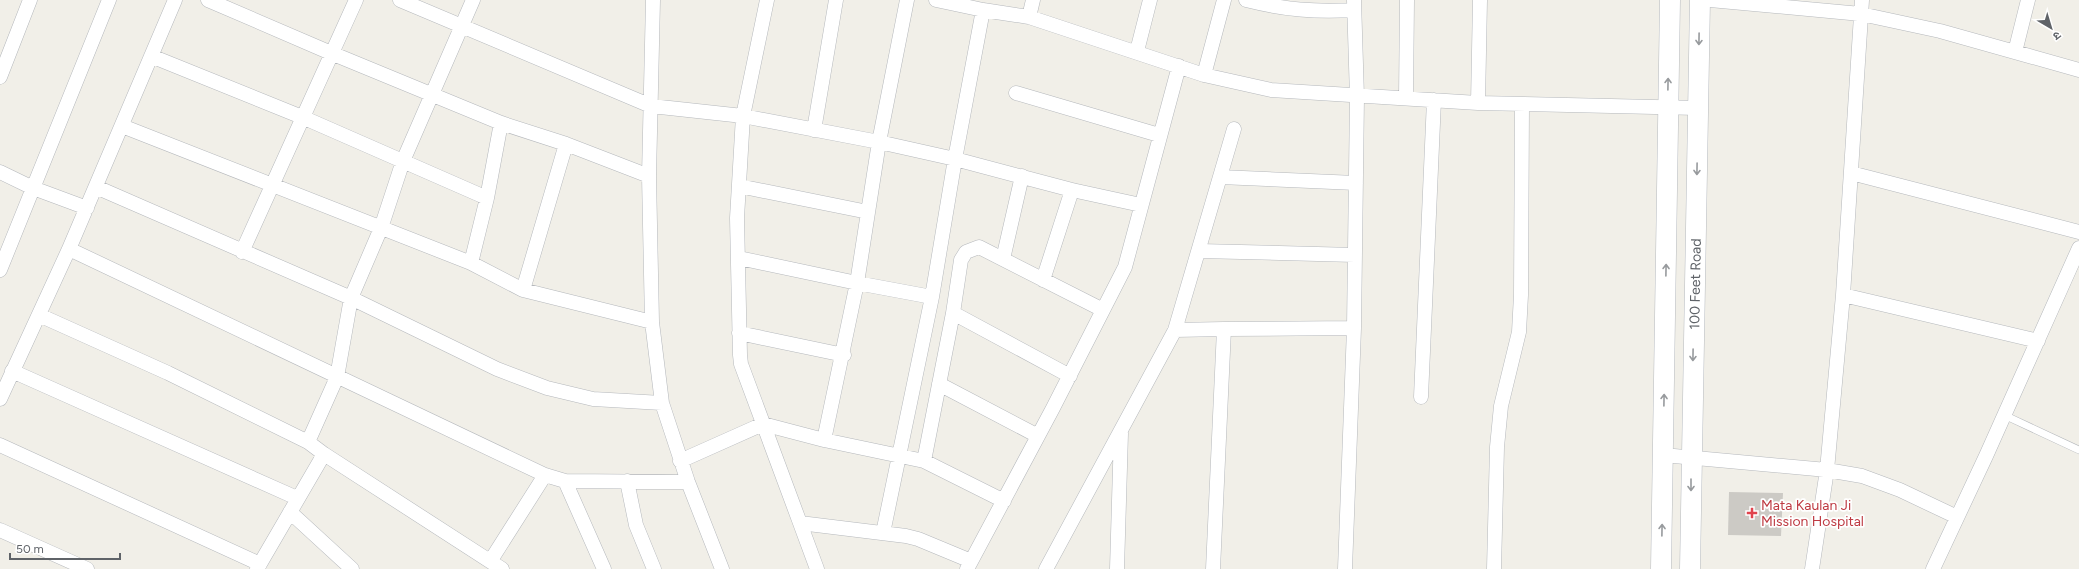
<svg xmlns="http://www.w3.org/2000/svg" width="2079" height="569" viewBox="0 0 2079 569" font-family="Figtree,'Noto Sans Devanagari',sans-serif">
	<rect width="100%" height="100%" fill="#f1efe8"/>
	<!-- building -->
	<path fill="#cccac5" d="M1729 492 1783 493 1781 536 1728 535Z"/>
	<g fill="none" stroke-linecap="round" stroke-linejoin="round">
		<defs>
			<path id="lane" d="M2004 415 2079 450"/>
			<path id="street" d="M175 0 69 249 545 475 565 481 688 482
				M208 0 331 53 501 123 566 144 649 176
				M400 0 651 106 743 116 879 142 955 159 1072 190 1141 205
				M653 0 649 176 652 322 662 403 688 482 722 569
				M767 0 743 116 737 218 740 355 741 364 800 523 906 536 918 539 971 561
				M936 0 983 10 1029 17 1204 75 1271 90 1478 103 1698 108
				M1246 0C1286 10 1314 12 1354 10
				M1710 0 1861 14 1940 31 2079 70
				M1029 17 1033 0
				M1137 51 1150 0
				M2015 52 2028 0
				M151 56 302 117 487 198 471 263
				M1204 75 1224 0
				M0 77 30 0
				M1016 93 1159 135
				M1406 98 1407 0
				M1478 103 1480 0
				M122 126 471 263 523 290 652 322
				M814 130 836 0
				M0 172 33 188 87 208
				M1851 173 2079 232
				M1220 177 1356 183
				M739 186 868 212
				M96 187 351 298 497 369 547 388 593 399 662 403
				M487 198 501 123
				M1199 251 1355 255
				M242 252 356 0
				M739 258 857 283 932 297
				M1003 259 1022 176
				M0 270 109 0
				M1043 280 1072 190
				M523 290 566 144
				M1843 295 2038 341
				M39 315 168 373 308 442 324 454 257 569
				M1224 329 1354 328
				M1175 330 1224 329 1213 569
				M739 333 844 355
				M12 371 297 498
				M1070 376 953 313 961 260 966 252 979 247 1103 310
				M939 384 1038 436
				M1421 397 1434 100
				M0 399 69 249
				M824 440 924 461 1004 501
				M308 442 337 377 351 298 381 228 403 161 473 0
				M0 445 260 564
				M324 454 502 569
				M1663 455 1827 470 1843 295 1862 0
				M680 461 763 424 824 440 857 283 879 142 907 0
				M924 461 953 313
				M565 481 604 569
				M627 481 636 525 654 569
				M290 512 352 569
				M800 523 817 569
				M0 530 87 569
				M883 533 932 297 955 159 983 10
				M491 560 545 475
				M967 569 1053 408 1125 267 1179 66
				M1046 569 1175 330 1234 129
				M1117 569 1121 433
				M1345 569 1354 328 1357 97 1354 0
				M1494 569 1497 447 1501 406 1519 332 1521 295 1522 104
				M1812 569 1827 470 1862 476 1900 490 1957 517
				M1933 569 1986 456 2079 248"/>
			<g id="secondary">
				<path d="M1661 569 1670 0"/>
				<path id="s1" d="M1690 569 1700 0"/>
			</g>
		</defs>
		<!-- lane casing -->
		<use href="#lane" stroke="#b5b8bc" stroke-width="8"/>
		<!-- street casing -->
		<use href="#street" stroke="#b5b8bc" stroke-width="15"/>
		<!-- secondary casing -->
		<use href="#secondary" stroke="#b6babf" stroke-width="21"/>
		<!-- lane -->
		<use href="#lane" stroke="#fff" stroke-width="7"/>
		<!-- street -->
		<use href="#street" stroke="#fff" stroke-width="14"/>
		<!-- secondary -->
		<use href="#secondary" stroke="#fff" stroke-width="20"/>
	</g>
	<!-- one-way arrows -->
	<defs><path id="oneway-shaft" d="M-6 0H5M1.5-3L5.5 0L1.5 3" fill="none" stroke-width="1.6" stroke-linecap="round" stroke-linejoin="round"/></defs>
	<g stroke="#979a9d">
		<use href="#oneway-shaft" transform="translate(1699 39) rotate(91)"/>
		<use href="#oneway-shaft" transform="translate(1668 84) rotate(-89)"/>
		<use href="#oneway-shaft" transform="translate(1697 169) rotate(91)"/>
		<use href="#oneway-shaft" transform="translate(1666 270) rotate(-89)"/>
		<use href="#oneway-shaft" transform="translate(1693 355) rotate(91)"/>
		<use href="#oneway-shaft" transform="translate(1664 400) rotate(-89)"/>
		<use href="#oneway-shaft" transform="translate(1691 485) rotate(90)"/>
		<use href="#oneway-shaft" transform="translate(1662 530) rotate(-89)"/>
	</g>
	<!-- markers -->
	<path fill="#e0444e" stroke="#fff" stroke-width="1.5" d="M1750 507h4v4h4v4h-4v4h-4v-4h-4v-4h4z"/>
	<g text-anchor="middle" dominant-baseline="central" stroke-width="3.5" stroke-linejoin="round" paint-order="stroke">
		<!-- street labels -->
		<g font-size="14" fill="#5f6368" stroke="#fff">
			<text stroke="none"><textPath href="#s1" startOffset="285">100 Feet Road</textPath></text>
		</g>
		<!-- health labels -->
		<g font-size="14" fill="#be3a42" stroke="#fff" text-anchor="start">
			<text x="1761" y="505">Mata Kaulan Ji<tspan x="1761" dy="16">Mission Hospital</tspan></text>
		</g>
	</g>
	<!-- north arrow -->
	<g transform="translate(2051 28) rotate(142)" stroke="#ffffff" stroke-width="3" paint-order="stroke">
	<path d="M0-3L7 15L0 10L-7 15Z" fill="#5f6368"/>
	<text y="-6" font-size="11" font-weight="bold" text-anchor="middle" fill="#5f6368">उ</text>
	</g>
	<!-- scale -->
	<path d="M10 553v6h110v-6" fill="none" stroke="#5f6368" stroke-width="2"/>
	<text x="16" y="553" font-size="12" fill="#5f6368" stroke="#ffffff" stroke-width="3" paint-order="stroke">50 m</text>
</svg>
